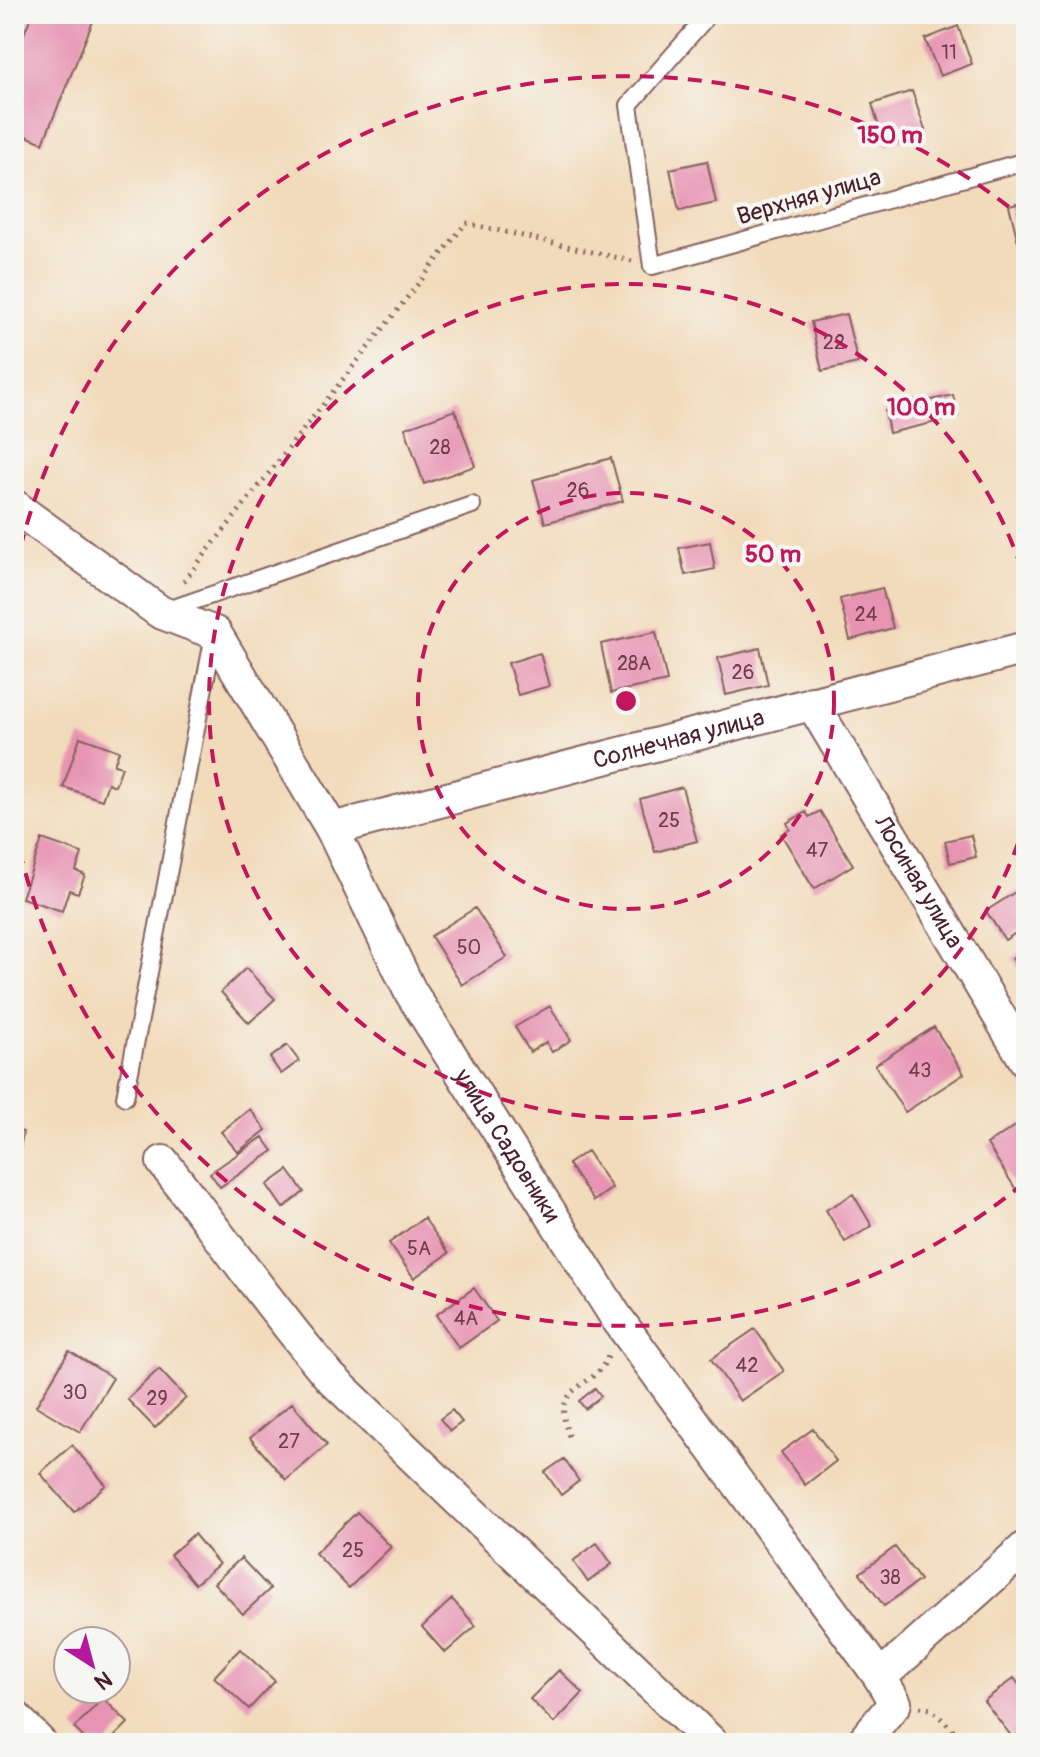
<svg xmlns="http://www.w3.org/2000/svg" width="1040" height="1757" viewBox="0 0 1040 1757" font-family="Pangolin,sans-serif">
	<rect width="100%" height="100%" fill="#f6f6f2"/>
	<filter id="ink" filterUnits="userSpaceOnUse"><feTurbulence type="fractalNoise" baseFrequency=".0125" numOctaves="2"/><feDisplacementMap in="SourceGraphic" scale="16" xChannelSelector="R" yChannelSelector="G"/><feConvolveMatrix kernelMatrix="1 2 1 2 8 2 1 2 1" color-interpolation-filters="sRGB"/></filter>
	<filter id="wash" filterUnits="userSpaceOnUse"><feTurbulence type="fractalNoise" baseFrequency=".006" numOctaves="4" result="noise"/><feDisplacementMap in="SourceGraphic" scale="32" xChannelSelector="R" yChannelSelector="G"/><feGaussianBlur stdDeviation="1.8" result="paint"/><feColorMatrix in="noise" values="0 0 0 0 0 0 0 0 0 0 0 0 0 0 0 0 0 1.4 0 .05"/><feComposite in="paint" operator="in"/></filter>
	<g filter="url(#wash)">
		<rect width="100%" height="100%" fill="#f2dbbb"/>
		<g id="blocks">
			<!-- building -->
			<path fill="#e794b3" d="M32 14H96L43 143 14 131V58Z
				M958 26 972 64 940 76 925 39Z
				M912 91 926 133 885 146 872 104Z
				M707 161 716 203 679 211 670 169Z
				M1026 201V241L1018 242 1009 205Z
				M846 314 858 363 822 371 811 322Z
				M953 395 958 417 889 433 885 411Z
				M455 410 475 466 424 484 405 428Z
				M611 458 623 501 545 523 533 480Z
				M710 542 715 569 685 575 679 548Z
				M882 588 893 628 850 640 840 599Z
				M656 632 667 681 611 693 601 644Z
				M760 648 768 685 726 695 718 658Z
				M540 653 549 686 518 695 508 663Z
				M80 737 119 751 114 765 122 767 115 786 108 783 102 800 63 787Z
				M682 787 697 841 655 852 640 799Z
				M820 811 853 865 814 889 781 834 790 829 787 823 806 812 809 817Z
				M971 835 976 857 950 863 945 841Z
				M42 839 82 853 76 871 85 875 78 893 69 890 62 911 22 898Z
				M1026 885V926L1005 940 986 911Z
				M475 908 507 957 462 985 431 936Z
				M1026 949V980L1012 958Z
				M246 968 275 999 249 1023 221 992Z
				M550 1006 571 1040 552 1052 546 1042 530 1052 515 1027Z
				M934 1027 964 1074 905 1112 875 1065Z
				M287 1045 299 1061 281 1074 270 1058Z
				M250 1109 266 1130 238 1152 221 1132Z
				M1022 1122 1026 1128V1185L1017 1191 987 1144Z
				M14 1130 23 1132 16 1171 14 1170Z
				M263 1137 273 1151 220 1187 210 1173Z
				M587 1151 612 1188 594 1201 568 1164Z
				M288 1170 304 1192 283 1208 267 1185Z
				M853 1194 872 1226 845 1242 826 1210Z
				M424 1218 449 1253 414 1278 389 1243Z
				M474 1288 497 1321 459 1348 436 1315Z
				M755 1329 784 1371 740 1401 711 1359Z
				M69 1351 113 1378 80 1432 36 1406Z
				M159 1369 186 1398 155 1428 127 1399Z
				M595 1388 601 1396 585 1409 579 1401Z
				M292 1403 327 1445 286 1480 250 1438Z
				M452 1410 462 1422 450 1431 440 1419Z
				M813 1429 836 1461 805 1485 781 1452Z
				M72 1445 106 1485 74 1512 40 1473Z
				M564 1459 579 1481 561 1495 545 1472Z
				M357 1512 391 1547 349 1588 315 1553Z
				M194 1534 219 1564 195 1584 170 1555Z
				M597 1543 612 1564 588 1582 573 1561Z
				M895 1547 920 1580 884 1606 860 1573Z
				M241 1558 270 1589 243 1614 214 1583Z
				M452 1599 476 1626 445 1653 422 1627Z
				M240 1649 275 1681 249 1709 214 1677Z
				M559 1670 583 1693 554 1723 530 1699Z
				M1014 1678 1026 1694V1728L1013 1738 984 1701Z
				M103 1698 128 1723 108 1743H89L74 1728Z"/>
		</g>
	</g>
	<g filter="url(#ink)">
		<use href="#blocks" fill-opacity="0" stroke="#85615d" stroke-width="2"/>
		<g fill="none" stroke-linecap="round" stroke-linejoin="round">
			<defs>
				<path id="service" d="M703 21 629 105 652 266 1026 161
					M165 611 472 505
					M125 1097 214 635"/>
				<g id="minor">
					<path id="s1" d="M14 506 160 612 215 633 332 829 410 991 616 1317 880 1677"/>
					<path id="s2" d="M812 703 1026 1061"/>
					<path id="s3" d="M332 829 1026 648"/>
					<path d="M163 1162C219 1234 271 1308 330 1377L712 1743"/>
					<path d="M14 1716 40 1743"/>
					<path d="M862 1743 895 1703 880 1677 1026 1547"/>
				</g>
			</defs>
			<!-- service casing -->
			<use href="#service" stroke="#85615d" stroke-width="20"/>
			<!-- minor casing -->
			<use href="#minor" stroke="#85615d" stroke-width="36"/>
			<!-- path -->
			<path stroke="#85615d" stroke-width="5" stroke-dasharray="2 6" stroke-linecap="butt" d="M184 581 466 223 632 261
				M569 1436C548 1382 595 1391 608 1356
				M920 1707 931 1709 967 1743"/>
			<!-- service -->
			<use href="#service" stroke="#fff" stroke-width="16"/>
			<!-- minor -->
			<use href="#minor" stroke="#fff" stroke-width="32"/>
		</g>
	</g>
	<!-- distance rings -->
	<g fill="none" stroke="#c2185b" stroke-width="4" stroke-dasharray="14 10">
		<circle cx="626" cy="701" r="208"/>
		<path d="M1026 819A417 417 0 1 1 1026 583"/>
		<path d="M1024 1183A625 625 0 0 1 15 831M15 571A625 625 0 0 1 1024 219"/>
	</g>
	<g text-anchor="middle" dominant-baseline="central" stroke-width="8" stroke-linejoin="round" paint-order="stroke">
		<!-- number labels -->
		<g font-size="20" fill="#713c4d">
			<text x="949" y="52">11</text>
			<text x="834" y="342">22</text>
			<text x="440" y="447">28</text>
			<text x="578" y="490">26</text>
			<text x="866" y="614">24</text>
			<text x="634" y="663">28А</text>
			<text x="743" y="672">26</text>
			<text x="669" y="820">25</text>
			<text x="817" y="850">47</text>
			<text x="469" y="947">50</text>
			<text x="920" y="1070">43</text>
			<text x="419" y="1248">5А</text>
			<text x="466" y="1318">4А</text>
			<text x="747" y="1365">42</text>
			<text x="75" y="1392">30</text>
			<text x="157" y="1398">29</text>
			<text x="289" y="1441">27</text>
			<text x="353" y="1550">25</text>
			<text x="890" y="1577">38</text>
		</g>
		<!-- street labels -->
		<g font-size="24" fill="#4a1f2b" stroke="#f6f6f2">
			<text transform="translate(809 197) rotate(-16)">Верхняя улица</text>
			<text stroke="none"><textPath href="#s3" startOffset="358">Солнечная улица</textPath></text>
			<text stroke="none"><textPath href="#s2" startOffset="208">Лосиная улица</textPath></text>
			<text stroke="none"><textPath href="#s1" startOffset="830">улица Садовники</textPath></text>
		</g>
	</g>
	<circle cx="626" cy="701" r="12" fill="#c2185b" stroke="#f6f6f2" stroke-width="4"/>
	<g font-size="24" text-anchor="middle" font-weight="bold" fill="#c2185b" stroke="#f6f6f2" stroke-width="8" stroke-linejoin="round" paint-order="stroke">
		<text x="890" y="143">150 m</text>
		<text x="921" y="415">100 m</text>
		<text x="773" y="562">50 m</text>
	</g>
	<!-- margin -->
	<rect width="1040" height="1757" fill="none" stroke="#f6f6f2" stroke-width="48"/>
	<!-- north arrow -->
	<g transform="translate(92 1665) rotate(144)"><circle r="38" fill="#f6f6f2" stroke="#b1a0a2" stroke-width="2"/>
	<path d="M0-6L14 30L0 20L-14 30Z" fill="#b5179e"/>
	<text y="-12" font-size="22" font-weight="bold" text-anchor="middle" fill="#4a1f2b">N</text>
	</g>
</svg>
